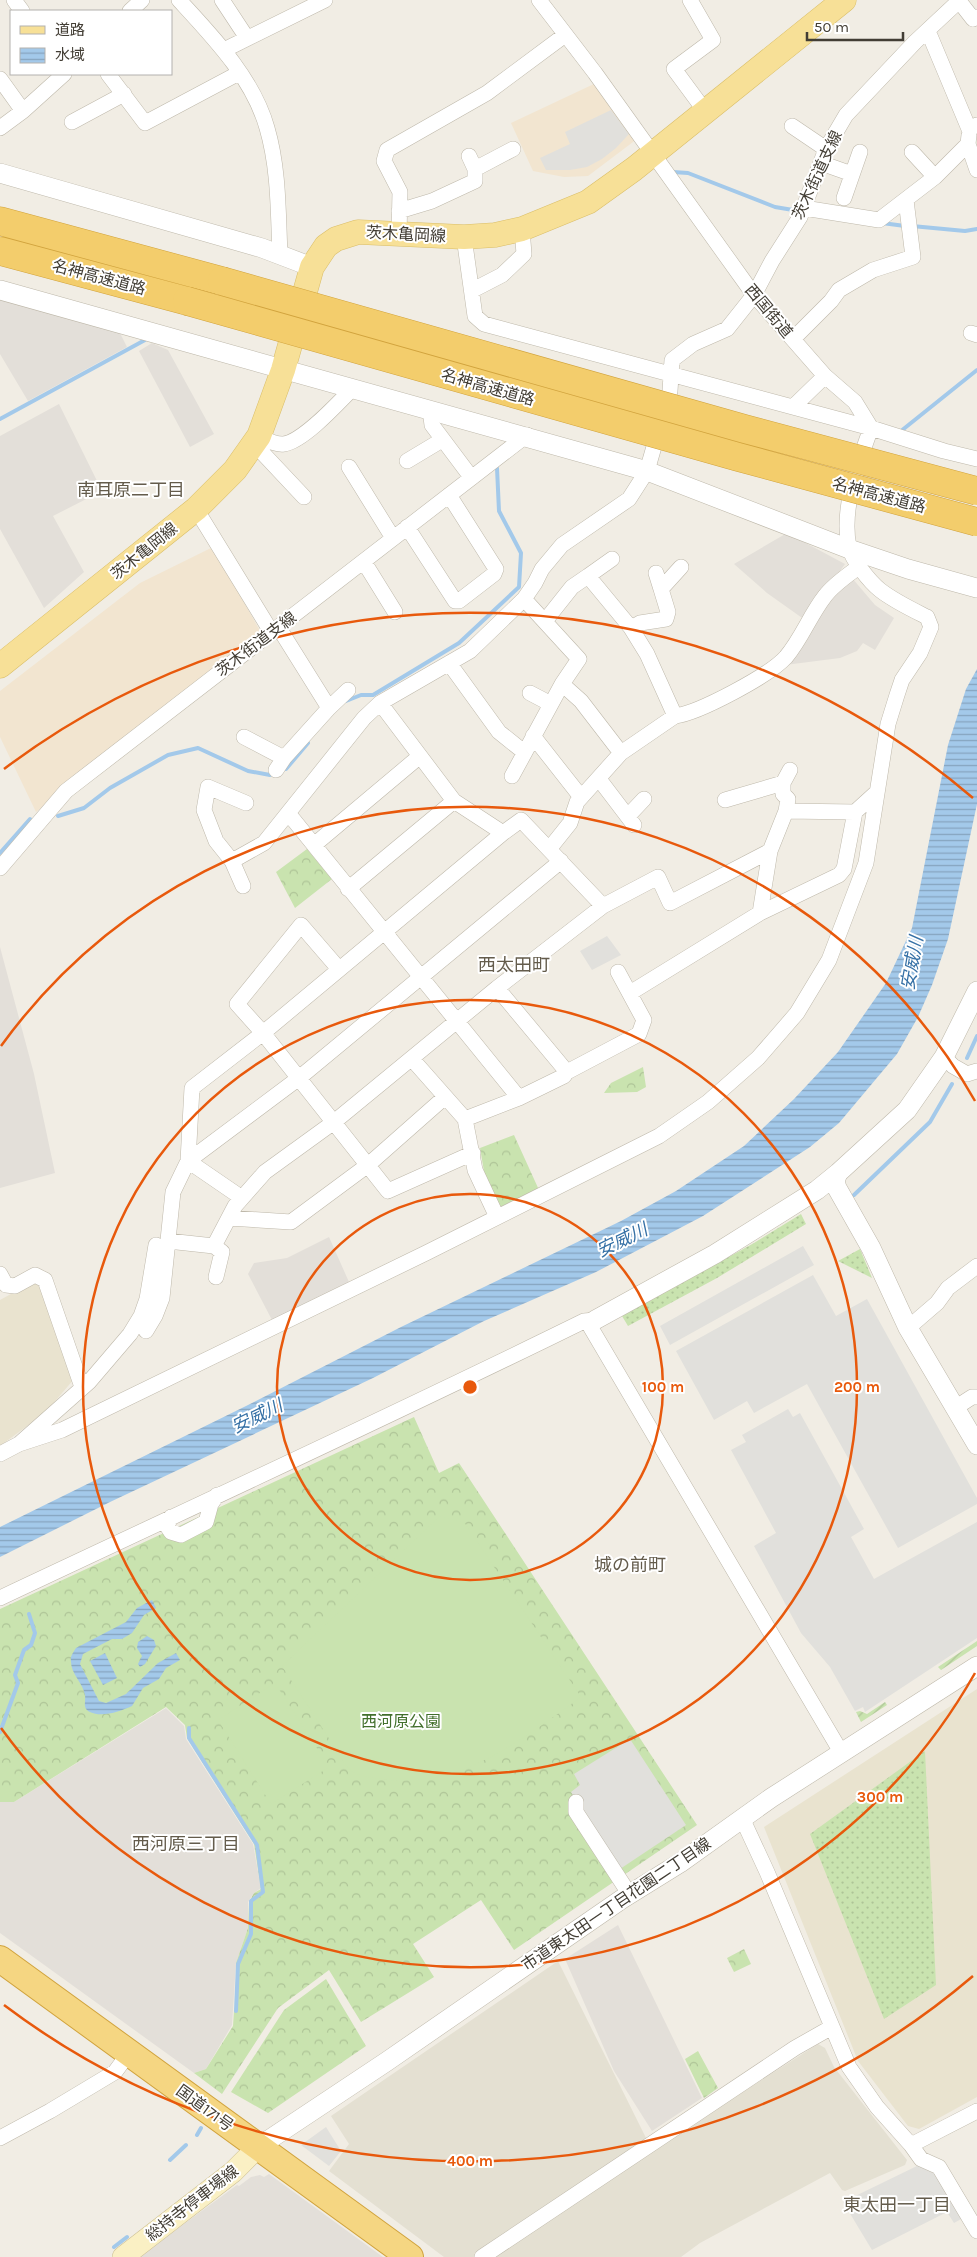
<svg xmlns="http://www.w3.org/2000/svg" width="977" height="2257" viewBox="0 0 977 2257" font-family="Karla,'Noto Sans JP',sans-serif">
	<defs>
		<pattern id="grass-dots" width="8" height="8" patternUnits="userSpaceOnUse" patternTransform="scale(1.25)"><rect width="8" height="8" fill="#c9e3af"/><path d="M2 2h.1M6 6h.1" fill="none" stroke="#aec497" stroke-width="1.8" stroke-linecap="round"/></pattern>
		<pattern id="forest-crowns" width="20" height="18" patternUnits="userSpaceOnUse" patternTransform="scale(1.25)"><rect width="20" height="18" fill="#c9e3af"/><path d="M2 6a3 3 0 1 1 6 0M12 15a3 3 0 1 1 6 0" fill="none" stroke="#aec497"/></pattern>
		<pattern id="garden-furrows" width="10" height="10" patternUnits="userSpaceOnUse" patternTransform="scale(1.25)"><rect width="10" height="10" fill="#c9e3af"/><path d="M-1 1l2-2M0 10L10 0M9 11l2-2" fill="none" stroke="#aec497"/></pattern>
		<pattern id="water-rules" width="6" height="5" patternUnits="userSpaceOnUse" patternTransform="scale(1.25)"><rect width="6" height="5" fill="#a3c9ea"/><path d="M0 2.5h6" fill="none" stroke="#86a4be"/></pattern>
	</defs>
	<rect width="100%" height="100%" fill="#f1ede4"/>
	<!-- residential -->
	<path fill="#e4e0d2" d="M558 1961 652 2150 818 2044 825 2048 834 2067 907 2160 905 2165 845 2191 842 2190 830 2173 700 2243 681 2257H444L329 2171 349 2144 331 2116Z"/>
	<!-- commercial -->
	<path fill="#f2e5d0" d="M596 83 637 139 588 176 564 177 533 171 511 123Z
		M213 547 260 631 36 812 0 737V691L140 583Z"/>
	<!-- industrial -->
	<path fill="#e3dfd9" d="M0 297 119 331 127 347 28 401 0 354Z
		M152 343 168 350 214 434 190 447 139 351Z
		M59 404 102 491 53 516 84 572 44 608 0 529V436Z
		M787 533 845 564 805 620 767 593 734 564Z
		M852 578 875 605 894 618 875 650 863 643 857 651 840 658 785 665 821 605Z
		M0 947 34 1074 55 1173 0 1188Z
		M329 1237 349 1282 272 1320 248 1274 254 1263 287 1258Z
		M166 1708 184 1726 186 1739 253 1844 261 1888 254 1893 248 1902V1928L236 1963 232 2025 206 2069 194 2073 0 1933V1802H14Z
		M618 1925 702 2098 652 2131 614 2071 565 1959Z
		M269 2174 383 2257H139L237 2185 239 2186 251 2177 260 2175 264 2177Z"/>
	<!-- education -->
	<path fill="#e9e3cf" d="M31 1283H40L74 1379 46 1412 0 1446V1300Z
		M977 1689V2097L919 2129 908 2126 858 2061 764 1827Z"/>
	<!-- grass -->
	<path fill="url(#grass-dots)" d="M801 1214 806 1224 717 1278 628 1326 622 1316 754 1243Z
		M860 1249 872 1278 838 1261Z
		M925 1751 936 1985 884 2019 810 1834Z"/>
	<!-- forest -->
	<path fill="url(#forest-crowns)" d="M307 849 332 879 295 908 276 872Z
		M643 1067 646 1087 637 1092 604 1093 611 1083Z
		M514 1135 539 1190 501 1210 485 1177 480 1148Z
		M414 1417 439 1473 459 1463 697 1825 514 1950 481 1900 413 1944 434 1977 361 2022 329 1970 278 2008 222 2094 194 2073 206 2069 233 2026 234 2011H237L236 1963 248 1928 249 1902 254 1893 261 1889 254 1844 187 1738 185 1725 166 1707 14 1802H0V1609Z
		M744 1949 751 1964 734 1972 727 1958Z
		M326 1979 366 2046 268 2113 231 2092 284 2010Z
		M698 2051 718 2088 704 2098 685 2059Z"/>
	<!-- garden -->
	<path fill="url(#garden-furrows)" d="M977 1641V1646L941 1670 938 1667Z
		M885 1702 887 1705 861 1722 856 1712 860 1711 867 1714Z"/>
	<!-- pitch -->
	<path fill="#c9e3af" d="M440 1516 464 1522 581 1697C521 1740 459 1790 382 1779 373 1778 356 1776 349 1769 342 1761 336 1749 330 1740 314 1715 298 1691 282 1666Z
		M275 1683 329 1767 271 1804 218 1720Z"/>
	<!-- parking -->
	<path fill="#e1e0dc" d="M611 110 629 134 616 148 602 159 587 167 570 170H546L540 158 570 144 565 132Z
		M607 936 621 955 592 970 580 951Z
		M803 1246 814 1265 670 1345 660 1326Z
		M813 1275 836 1316 867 1299 977 1498V1504L898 1548 807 1384 754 1413 747 1401 714 1420 676 1351Z
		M788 1409 793 1417 800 1413 864 1529 851 1537 874 1579 977 1522V1638L865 1712 863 1707 855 1711 830 1667 801 1633 754 1546 776 1533 731 1450 746 1442 742 1435Z
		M630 1739 686 1825 620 1869 571 1792 580 1785 574 1774Z
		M326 2127 341 2151 329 2166 301 2145Z
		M919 2165 937 2171 963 2218 954 2223 947 2212 872 2250 843 2202Z"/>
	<!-- water -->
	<path fill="url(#water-rules)" d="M977 669V804L948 939 932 985 918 1017 897 1054 839 1123 810 1147 703 1216 596 1272 484 1321 373 1378 110 1502 0 1557V1527L246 1406 401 1327 621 1221 676 1191 744 1146 794 1099 838 1052 886 983 912 928 948 745 966 689Z
		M152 1600 156 1608 144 1615 132 1633 122 1639H112L83 1654 80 1664 99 1701 106 1703 126 1694 158 1663 176 1653 180 1660 166 1668 159 1679 143 1688 132 1706C121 1711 102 1718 90 1712 82 1708 86 1702 85 1695 83 1683 71 1674 71 1662 70 1656 73 1653 76 1648L126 1622 137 1608Z
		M147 1636 154 1640 156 1646 145 1664 140 1667 138 1664 142 1656 137 1648 138 1642Z
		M105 1653 117 1678 103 1685 90 1661Z"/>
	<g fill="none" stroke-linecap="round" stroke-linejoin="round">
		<!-- stream -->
		<path stroke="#a3c9ea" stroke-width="4" d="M673 172 688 173 775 207 799 211
			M882 223 905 226
			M912 226 965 231 977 229
			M0 419 145 340
			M901 431 977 370
			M346 701 361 695H373L459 643 519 587 521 553 499 511 497 468
			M286 769 308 743
			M58 816 84 808 110 788 168 755 198 748 248 771 270 775
			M0 853 30 819
			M967 1058 977 1036
			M854 1195 930 1122 952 1084
			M189 1728V1738L257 1845 263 1892 251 1901V1934L238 1964 236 2011
			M0 1732 18 1683 15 1675 24 1650 31 1645 35 1633 29 1614
			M197 2135 201 2128
			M170 2160 186 2145
			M114 2247 127 2237"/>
		<defs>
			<path id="minor" d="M14 0 22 11
				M179 0C213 37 253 78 267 128 279 169 278 212 280 254
				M222 0 247 38
				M539 0 595 73 754 295 825 376 855 402 871 428
				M690 0 713 40 674 69 705 111
				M959 1 973 19 977 17
				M130 11 142 0
				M928 31 969 129 977 125
				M224 50 325 0
				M108 74 145 123 239 73
				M0 79 23 111
				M72 122 124 94
				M792 126 826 149
				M0 128 23 111 64 74
				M969 135 968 144 977 170
				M912 152 935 177
				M821 163 852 174
				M475 169 513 149
				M844 198 860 152
				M804 208 879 220 935 177 968 144
				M399 211 432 201 475 181V169L469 156
				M399 235 400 192 384 161 387 150 487 93 565 35
				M464 237 475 316 484 324 871 428 944 451 977 459
				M473 290 502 275 524 254 522 229
				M971 333 977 335
				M793 339 831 301 839 290 873 270 913 257 906 200
				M793 407 825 376
				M430 409 432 425 471 477
				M259 436C267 440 275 445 284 444 304 441 339 402 353 388
				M255 445 304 497
				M407 461 442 440
				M349 467 393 538
				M196 509 272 633
				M407 527 455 601H459L494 574 496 569 449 495
				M364 562 395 612
				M656 573 661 589
				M588 576 612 559
				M524 599 579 659 562 684 581 701 621 753 577 802 570 823 550 848
				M545 621 572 587 588 576 631 628 647 654 675 716 621 753
				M631 628 640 623 666 619 668 612 661 589 681 567
				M449 663 499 732 524 752
				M530 693 551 704
				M329 708 348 690
				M675 716C699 713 770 675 786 657 802 638 810 615 825 596 834 584 848 575 860 566
				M533 736 581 797
				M244 737 284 758
				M276 770 284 758 329 708 279 628
				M512 776 562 684
				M599 779 634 825
				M725 800 783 783
				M786 811 788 799 783 794V783L790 770
				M628 816 644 799
				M314 845 420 756
				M232 861 264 843 288 813
				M0 868 66 791 527 435
				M243 886 232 861 216 841 204 810 208 787 246 803
				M348 889 454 801
				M603 906 658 877 670 903 770 851
				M760 913 839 875 844 869 855 812
				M497 988 567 1072
				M630 993 760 913 770 851 786 811 855 812 877 792
				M944 1057 953 1066 967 1074 977 1071
				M412 1059 465 1119 519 1098 564 1076 567 1072 639 1034 644 1020 618 972
				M519 1098 288 813 364 718 380 703 470 651 524 599 535 583 542 569 562 545 629 499 647 471 670 391 672 360 693 344 727 329 754 295 772 261 800 217 826 149 846 115 915 42 960 0
				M465 1119 475 1170 497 1217
				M473 1153 388 1191 263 1033 503 833
				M242 1198 188 1161 299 1078 561 861
				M229 1218 291 1222 368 1165 445 1097
				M168 1241 214 1246 235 1206 265 1172 334 1122 497 988 603 906 521 820 503 833 454 801 380 703
				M214 1246 222 1252 216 1277
				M0 1274 6 1285 15 1286 35 1275 45 1280 82 1387
				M595 1320 591 1328 841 1752
				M908 1328 937 1303 948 1288 977 1266
				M146 1331 155 1316 162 1298 173 1192 188 1161 192 1088 263 1033 237 1004 301 925 339 969
				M955 1408 972 1397H977
				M19 1444 62 1430 426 1253 659 1136 708 1102 758 1058 797 1013 829 960 866 863 888 724 897 695 902 680 920 653 931 627 927 617C911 609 894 601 880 590 870 582 852 560 849 547 841 509 858 464 871 428
				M0 1454 19 1444 89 1382 130 1334 141 1316 147 1299 156 1245
				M171 1517 167 1526 171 1532 181 1535 206 1522 211 1504 217 1495
				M0 1598C195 1506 391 1416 584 1321L595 1320
				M576 1802V1812L630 1895
				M742 1818 767 1872 849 2067 877 2107 911 2145 977 2111
				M0 2138 50 2111 115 2072 129 2053
				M911 2145 921 2159 939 2167 977 2231
				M482 2257 795 2048 832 2027"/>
			<path id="tertiary" d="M0 173 262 248 312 267
				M0 290 647 471 849 549 908 569 977 588
				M838 1173 835 1181 837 1188 871 1248 908 1328 977 1445
				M595 1320 715 1254 817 1190 838 1173 907 1110 944 1057 977 991
				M258 2147 386 2062 622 1899 680 1863 771 1798 977 1666"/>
			<path id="secondary" d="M123 2257 233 2172 258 2147"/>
			<path id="primary" d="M0 666 196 509 235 470 259 436 283 370 312 267 326 246 336 239 358 232 464 237 495 235 522 229 588 202 634 169 844 0"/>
			<path id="trunk" d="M0 1959 410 2257"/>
			<path id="motorway" d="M0 221 222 281
				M0 251 187 301"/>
		</defs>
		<!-- minor casing -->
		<use href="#minor" stroke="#beb8aa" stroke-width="16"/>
		<!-- tertiary casing -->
		<use href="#tertiary" stroke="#beb8aa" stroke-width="20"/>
		<!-- secondary casing -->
		<use href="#secondary" stroke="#cec196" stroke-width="22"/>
		<!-- primary casing -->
		<use href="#primary" stroke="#dabe68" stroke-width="25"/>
		<!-- trunk casing -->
		<use href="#trunk" stroke="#d1a33d" stroke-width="28"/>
		<!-- motorway casing -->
		<use href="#motorway" stroke="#d1a33d" stroke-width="29"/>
		<!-- minor -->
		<use href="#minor" stroke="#fff" stroke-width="15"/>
		<!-- tertiary -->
		<use href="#tertiary" stroke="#fff" stroke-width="19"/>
		<!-- secondary -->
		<use href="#secondary" stroke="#faf0c4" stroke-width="21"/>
		<!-- primary -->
		<use href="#primary" stroke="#f7e097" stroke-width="24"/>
		<!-- trunk -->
		<use href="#trunk" stroke="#f5d682" stroke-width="26"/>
		<!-- motorway -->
		<use href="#motorway" stroke="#f3cd6c" stroke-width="28"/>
		<defs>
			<path id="motorway-bridge" d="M222 281 745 429 977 491
				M187 301 738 457 977 522"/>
		</defs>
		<!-- motorway-bridge casing -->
		<use href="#motorway-bridge" stroke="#d1a33d" stroke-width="29" stroke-linecap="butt"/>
		<!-- motorway-bridge -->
		<use href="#motorway-bridge" stroke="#f3cd6c" stroke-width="28"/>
	</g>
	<!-- distance rings -->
	<g fill="none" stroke="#e8590c" stroke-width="2.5">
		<circle cx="470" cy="1387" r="193"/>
		<circle cx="470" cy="1387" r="387"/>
		<path d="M975 1673A580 580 0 0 1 1 1728M1 1046A580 580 0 0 1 975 1101"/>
		<path d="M973 1976A774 774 0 0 1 4 2005M4 769A774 774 0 0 1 973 798"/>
	</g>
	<g text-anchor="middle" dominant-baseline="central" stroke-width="4" stroke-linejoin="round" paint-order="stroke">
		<!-- street labels -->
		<g font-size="16" fill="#423d34" stroke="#fff">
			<text transform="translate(817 175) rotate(-65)">茨木街道支線</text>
			<text transform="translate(406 234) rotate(3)">茨木亀岡線</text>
			<text transform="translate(99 277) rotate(15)">名神高速道路</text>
			<text transform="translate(769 311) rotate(50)">西国街道</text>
			<text transform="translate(488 387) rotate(16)">名神高速道路</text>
			<text transform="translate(879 495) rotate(15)">名神高速道路</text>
			<text transform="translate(144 551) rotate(-39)">茨木亀岡線</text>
			<text transform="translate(256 644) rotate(-37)">茨木街道支線</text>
			<text transform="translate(616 1904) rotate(-34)">市道東太田一丁目花園二丁目線</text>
			<text transform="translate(205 2108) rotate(36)">国道171号</text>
			<text transform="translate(192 2203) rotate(-38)">総持寺停車場線</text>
		</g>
		<!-- park labels -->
		<g font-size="16" fill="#426f2c" stroke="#fff">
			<text x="401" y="1721">西河原公園</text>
		</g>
		<!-- neighbourhood labels -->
		<g font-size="18" fill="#645c4c" stroke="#fff">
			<text x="131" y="490">南耳原二丁目</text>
			<text x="514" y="965">西太田町</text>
			<text x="630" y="1565">城の前町</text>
			<text x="186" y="1844">西河原三丁目</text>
			<text x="897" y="2205">東太田一丁目</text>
		</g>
		<!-- water labels -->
		<g font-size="18" font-style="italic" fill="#3671a6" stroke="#fff">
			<text transform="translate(912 963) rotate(-80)">安威川</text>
			<text transform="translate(622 1240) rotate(-26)">安威川</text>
			<text transform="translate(257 1416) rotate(-26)">安威川</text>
		</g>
	</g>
	<circle cx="470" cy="1387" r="8" fill="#e8590c" stroke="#fff" stroke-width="2.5"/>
	<g font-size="15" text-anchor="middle" font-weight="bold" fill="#e8590c" stroke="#fff" stroke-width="4" stroke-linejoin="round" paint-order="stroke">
		<text x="663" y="1392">100 m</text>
		<text x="857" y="1392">200 m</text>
		<text x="880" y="1802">300 m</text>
		<text x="470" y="2166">400 m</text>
	</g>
	<!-- legend -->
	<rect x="10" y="10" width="162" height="65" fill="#ffffff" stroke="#b3b1ae"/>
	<rect x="20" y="26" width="25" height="8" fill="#f7e097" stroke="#b3b1ae"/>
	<text x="55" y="35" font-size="15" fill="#423d34">道路</text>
	<rect x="20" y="48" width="25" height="15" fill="url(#water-rules)" stroke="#b3b1ae"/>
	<text x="55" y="60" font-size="15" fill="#423d34">水域</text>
	<!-- scale -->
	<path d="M807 32v8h96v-8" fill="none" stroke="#423d34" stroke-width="2.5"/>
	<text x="814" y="32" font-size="15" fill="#423d34" stroke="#ffffff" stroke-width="4" paint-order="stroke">50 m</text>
</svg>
